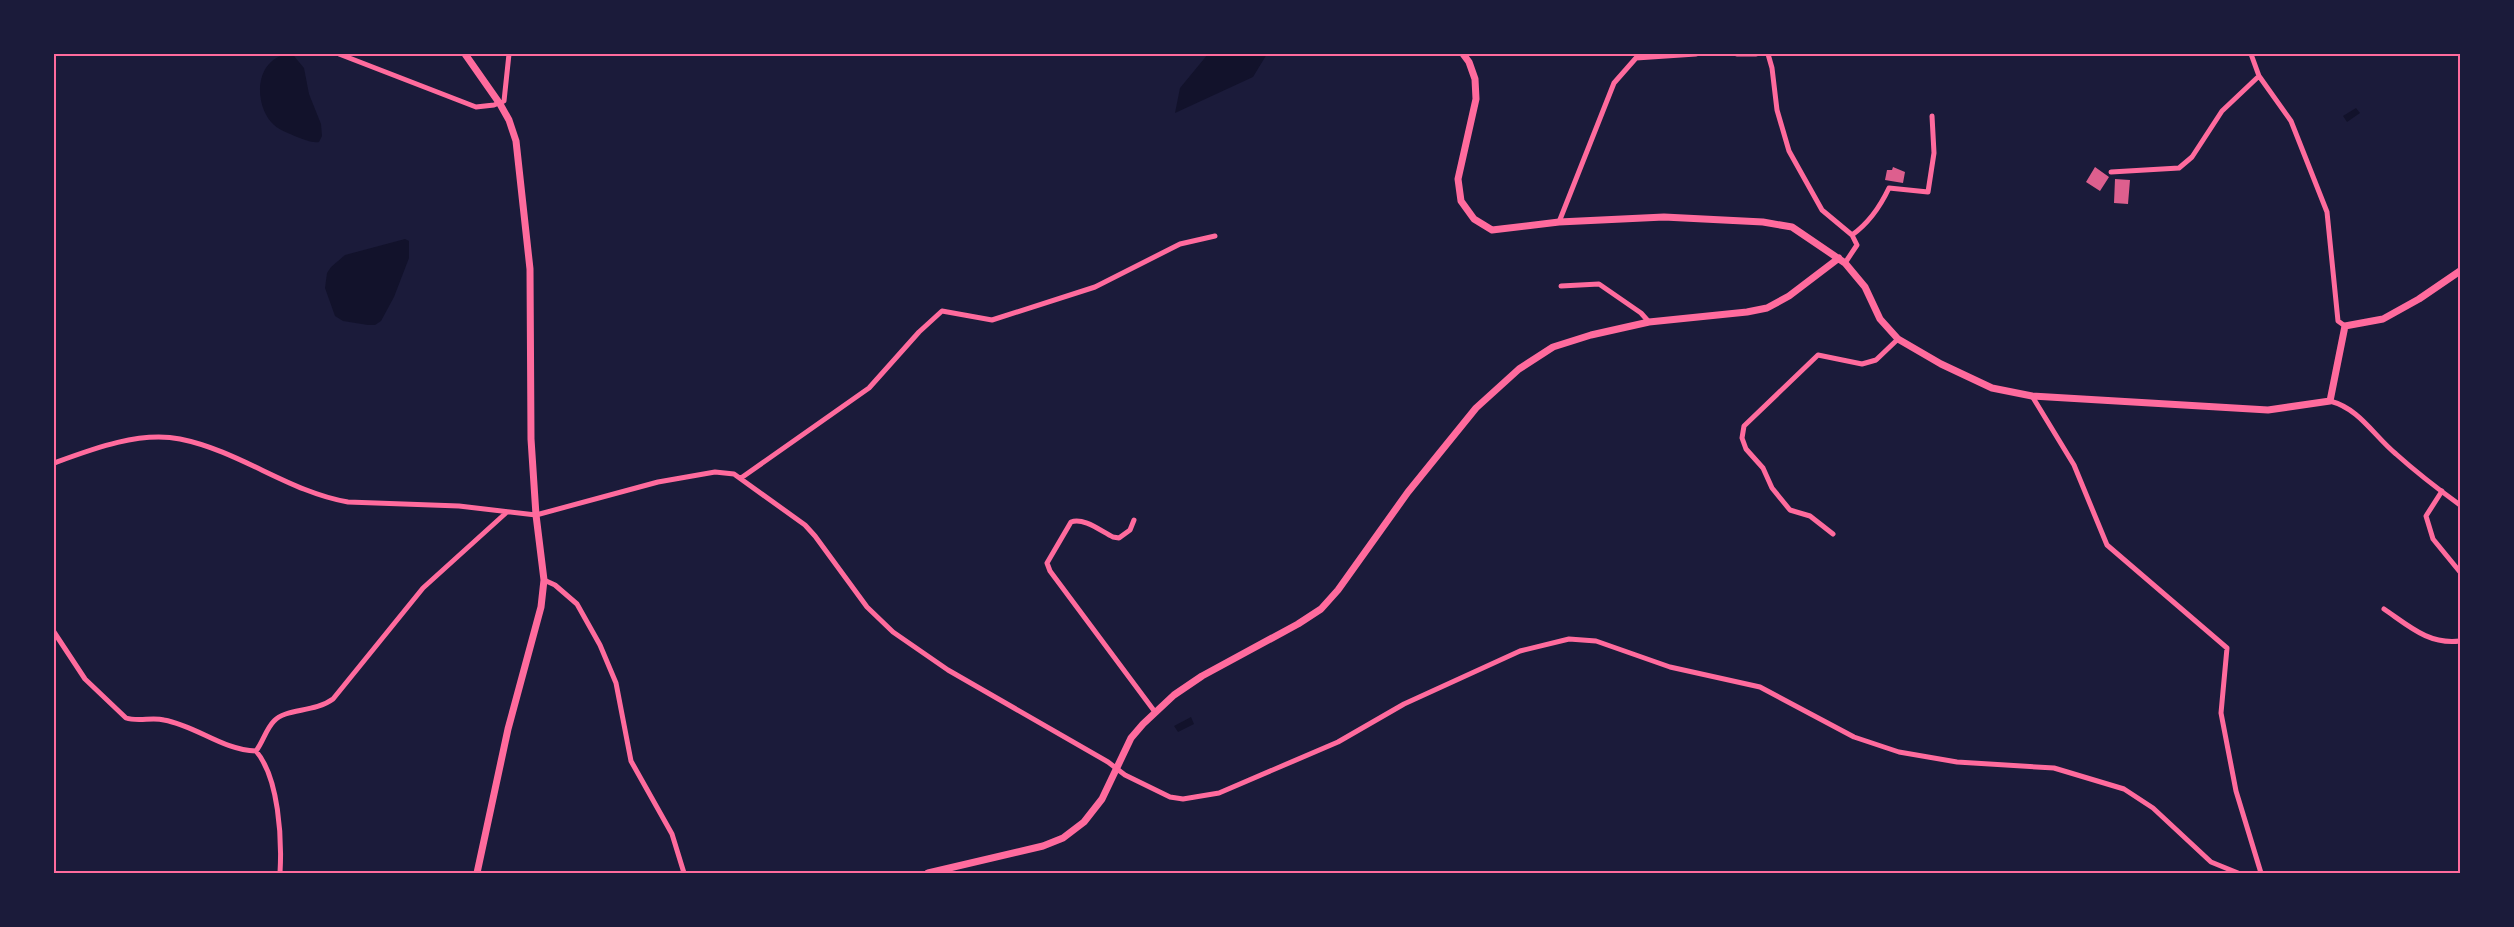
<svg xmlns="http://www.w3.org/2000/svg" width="2514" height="927" viewBox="0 0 2514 927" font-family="'Libre Baskerville',serif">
	<rect width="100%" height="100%" fill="#1b1b3a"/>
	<!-- water -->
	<path fill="#12122b" d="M288 54 294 56 304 68 309 94 321 124 322 136 319 142C311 143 306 140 297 137 288 133 278 130 271 122 253 100 256 59 288 54Z
		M1208 54H1267L1253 77 1175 113 1180 88Z
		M2356 108 2360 113 2347 122 2343 116Z
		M405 239 409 241V258L394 297 381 321 375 325H368L343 321 335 316 325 288 327 273 331 267 345 255Z
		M1191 717 1194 724 1178 732 1174 726Z"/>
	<!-- building -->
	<path fill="#dd5f8e" d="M1893 167 1905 172 1903 183 1885 180 1887 170H1892Z
		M2095 167 2109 177 2100 191 2086 182Z
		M2115 179 2130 180 2128 204 2114 203Z"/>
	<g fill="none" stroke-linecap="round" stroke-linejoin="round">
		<!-- minor -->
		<path stroke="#ff6b9d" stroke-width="5" d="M339 54 476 107 494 105 504 101 509 54
			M1737 54H1756
			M1768 54 1772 68 1777 110 1789 151 1822 210 1852 235 1857 245 1845 263
			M2251 54 2259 76
			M2111 172 2179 168 2192 157 2222 111 2259 76 2291 121 2327 212 2338 321 2345 326
			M1559 222 1614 83 1636 58 1696 54
			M1852 235C1869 223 1880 207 1889 188L1928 192 1934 153 1932 116
			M1561 286 1599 284 1641 313 1649 322
			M2032 396 2074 465 2107 545 2227 648 2221 713 2236 791 2261 873
			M2330 401C2360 409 2373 435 2396 454 2416 472 2438 489 2460 505
			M54 463C92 449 139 431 180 439 240 451 289 492 348 502L459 506 536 515 658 482 715 472 734 474 805 525 815 536 867 607 893 632 948 670 1108 762 1125 775 1170 797 1183 799 1219 793 1338 742 1404 704 1520 651 1569 639 1596 641 1670 667 1760 687 1854 737 1899 752 1957 762 2054 768 2124 789 2153 808 2211 862 2238 873
			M741 478 869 388 919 332 942 311 992 320 1095 287 1180 244 1215 236
			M2442 491 2426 516 2433 539 2460 572
			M1134 520 1130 530 1119 538 1113 537C1102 532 1084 517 1071 522L1047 563 1050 571 1155 712
			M1833 534 1810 516 1790 510 1772 488 1763 468 1746 449 1742 438 1744 426 1818 355 1862 364 1876 360 1898 339
			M544 580 555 585 577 604 600 645 616 683 631 761 672 834 684 873
			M2384 609C2409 626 2429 645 2460 641
			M54 632 85 679 126 718C138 722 152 717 164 720 197 726 222 750 256 751
			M280 873C282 839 279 778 256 751 263 742 266 729 274 721 286 708 314 713 333 699L423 588 507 512"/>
		<!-- tertiary -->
		<path stroke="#ff6b9d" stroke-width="7" d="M465 54 500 104 509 120 516 141 530 269 531 439 536 515 544 580 541 607 508 729 477 873
			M1463 54 1469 62 1475 79 1476 99 1458 179 1461 201 1474 219 1492 230 1559 222 1664 217 1763 222 1792 227 1845 263 1865 287 1880 319 1898 339 1941 364 1992 388 2032 396 2268 410 2330 401 2345 326 2383 319 2419 299 2460 271
			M928 873 1043 846 1063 838 1084 822 1102 799 1131 738 1143 724 1174 695 1202 676 1298 624 1321 609 1338 590 1408 492 1476 408 1519 369 1553 347 1591 335 1649 322 1747 312 1767 308 1789 296 1839 258"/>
	</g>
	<!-- border -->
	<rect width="2514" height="927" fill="none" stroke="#1b1b3a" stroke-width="110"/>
	<rect x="55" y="55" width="2404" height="817" fill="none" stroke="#ff6b9d" stroke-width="2"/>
</svg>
